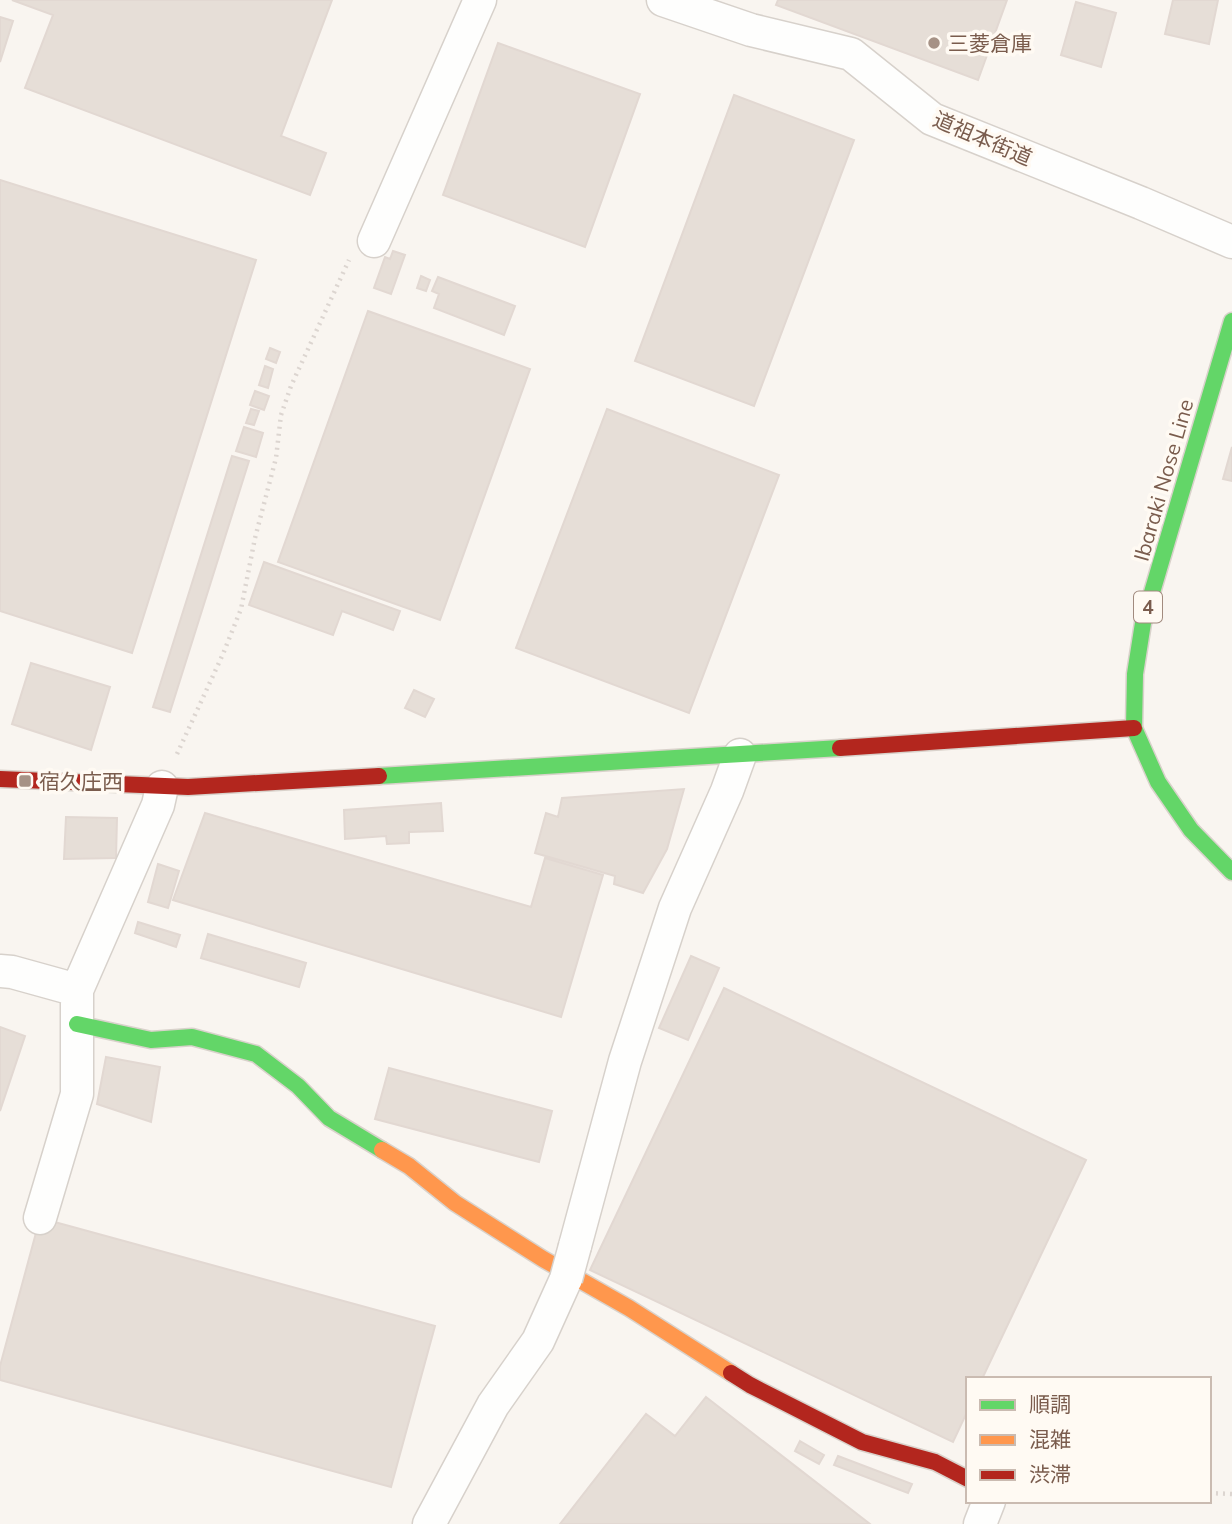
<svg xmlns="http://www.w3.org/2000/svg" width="1232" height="1524" viewBox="0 0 1232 1524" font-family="Mulish,'Noto Sans JP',sans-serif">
	<rect width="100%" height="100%" fill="#f9f5f0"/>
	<!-- building -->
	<path fill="#e6ded7" stroke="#e2d8d2" stroke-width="2" d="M12 0H332L281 136 326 153 310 195 25 88 53 15Z
		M778 0H1007L978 80 776 5Z
		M1173 0H1218L1209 44 1165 34Z
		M1076 2 1116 13 1101 67 1061 55Z
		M0 17 13 21 0 62Z
		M498 43 640 94 585 247 443 195Z
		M734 95 854 140 754 406 635 361Z
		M0 180 256 260 132 653 0 611Z
		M393 251 405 255 391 294 374 288 385 257 390 259Z
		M421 276 430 280 426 291 417 288Z
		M438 277 515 306 504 335 434 308 439 294 432 291Z
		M368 311 530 369 440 620 278 562Z
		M270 348 280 352 276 363 266 359Z
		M265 366 273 369 268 388 259 385Z
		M255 391 269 396 264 410 250 405Z
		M251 409 259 411 254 425 246 423Z
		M607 409 779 475 689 713 516 648Z
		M244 427 263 433 256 457 236 451Z
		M1232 447V481L1223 479Z
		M232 456 249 461 170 712 153 707Z
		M264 562 400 611 393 630 342 611 333 635 249 605Z
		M31 663 110 687 91 750 12 724Z
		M414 690 434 699 425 717 405 708Z
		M684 789 667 849 643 893 614 884 615 876 535 853 546 813 558 817 562 798Z
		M441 803 443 831 409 832V843L387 844 386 836 345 839 344 810Z
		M205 813 531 907 545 858 603 875 561 1017 173 900Z
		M66 817 117 818 116 858 64 859Z
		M158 864 179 871 168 908 148 902Z
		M138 922 180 935 176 947 135 933Z
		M208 934 306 963 299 987 201 958Z
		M691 956 719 968 688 1040 659 1028Z
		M724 988 1086 1160 982 1379H968V1410L953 1442 590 1270Z
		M0 1027 25 1036 0 1111Z
		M106 1057 160 1067 151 1122 97 1104Z
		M389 1068 552 1111 539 1162 375 1119Z
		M40 1218 435 1326 391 1487 0 1380V1366Z
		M706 1397 870 1524H560L646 1414 675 1436Z
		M800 1441 824 1455 819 1464 795 1451Z
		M838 1456 912 1484 908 1493 834 1465Z"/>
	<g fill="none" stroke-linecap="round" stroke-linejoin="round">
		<defs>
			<path id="street" d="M663 0 751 30 851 54 932 119 1141 203 1232 242
				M374 241 480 0
				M0 971 12 972 77 990
				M40 1218 77 1094V990L158 805 162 787
				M575 1246 625 1061 675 908 727 791 740 755
				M429 1524 493 1405 538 1341 566 1279
				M980 1524 989 1501"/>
			<path id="fast" d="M1232 321 1143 623 1135 674 1134 728 1158 782 1191 830 1232 872
				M379 776 840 748
				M77 1024 151 1040 192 1037 256 1054 298 1086 329 1118 382 1150"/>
			<path id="slow" d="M382 1150 409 1166 455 1203 543 1259 629 1308 731 1373"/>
			<path id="jam" d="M840 748 1134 728
				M0 779 188 787 379 776
				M731 1373 750 1385 862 1442 935 1462 968 1479"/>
		</defs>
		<!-- street casing -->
		<use href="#street" stroke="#d7d1cb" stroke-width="35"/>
		<!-- fast casing -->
		<use href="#fast" stroke="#d9d2cb" stroke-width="19"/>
		<!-- slow casing -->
		<use href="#slow" stroke="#d9d2cb" stroke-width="19"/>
		<!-- jam casing -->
		<use href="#jam" stroke="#d9d2cb" stroke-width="19"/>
		<!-- path -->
		<path stroke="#dcd5d0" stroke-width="4.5" stroke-dasharray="2 5" stroke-linecap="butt" d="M177 754 223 654 241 609 255 538 276 458 281 415 291 386 349 260
			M1209 1493 1232 1494
			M1042 1501H1069"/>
		<!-- street -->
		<use href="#street" stroke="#fefefd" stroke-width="32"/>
		<!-- fast -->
		<use href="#fast" stroke="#63d668" stroke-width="16"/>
		<!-- slow -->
		<use href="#slow" stroke="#ff974d" stroke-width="16"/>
		<!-- jam -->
		<use href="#jam" stroke="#b3261e" stroke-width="16"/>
		<defs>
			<path id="street-bridge" d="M566 1279 575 1246"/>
		</defs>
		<!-- street-bridge casing -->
		<use href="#street-bridge" stroke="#d7d1cb" stroke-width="35" stroke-linecap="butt"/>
		<!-- street-bridge -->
		<use href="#street-bridge" stroke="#fefefd" stroke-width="32"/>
	</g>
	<!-- markers -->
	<g fill="#a69286" stroke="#fffaf3" stroke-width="2.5">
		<circle cx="934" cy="43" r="7"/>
		<rect x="18" y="774" width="14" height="14" rx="3.5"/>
	</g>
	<g text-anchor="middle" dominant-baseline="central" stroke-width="7" stroke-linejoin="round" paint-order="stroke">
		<!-- shield labels -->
		<rect fill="#fffaf3" stroke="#a28b7f" stroke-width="2" x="1134" y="591.5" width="28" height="31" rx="5"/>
		<g font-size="19" font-weight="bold" fill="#7a5c4d">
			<text x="1148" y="607">4</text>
		</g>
		<!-- poi labels -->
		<g font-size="21" fill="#7a5c4d" stroke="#fffaf3" text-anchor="start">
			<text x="948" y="43">三菱倉庫</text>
			<text x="39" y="781">宿久庄西</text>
		</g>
		<!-- street labels -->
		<g font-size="21" fill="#7a5c4d" stroke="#fffaf3">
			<text transform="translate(983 138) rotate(23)">道祖本街道</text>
			<text transform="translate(1163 480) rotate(-74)">Ibaraki Nose Line</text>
		</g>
	</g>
	<!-- legend -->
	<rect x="966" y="1377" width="245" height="126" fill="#fffaf3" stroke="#cabbb1" stroke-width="2"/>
	<rect x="980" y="1400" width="35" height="10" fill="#63d668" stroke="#cabbb1" stroke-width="2"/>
	<text x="1029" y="1412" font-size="21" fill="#7a5c4d">順調</text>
	<rect x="980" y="1435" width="35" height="10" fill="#ff974d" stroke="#cabbb1" stroke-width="2"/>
	<text x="1029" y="1447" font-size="21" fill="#7a5c4d">混雑</text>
	<rect x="980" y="1470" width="35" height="10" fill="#b3261e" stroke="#cabbb1" stroke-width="2"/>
	<text x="1029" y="1482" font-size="21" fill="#7a5c4d">渋滞</text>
</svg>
